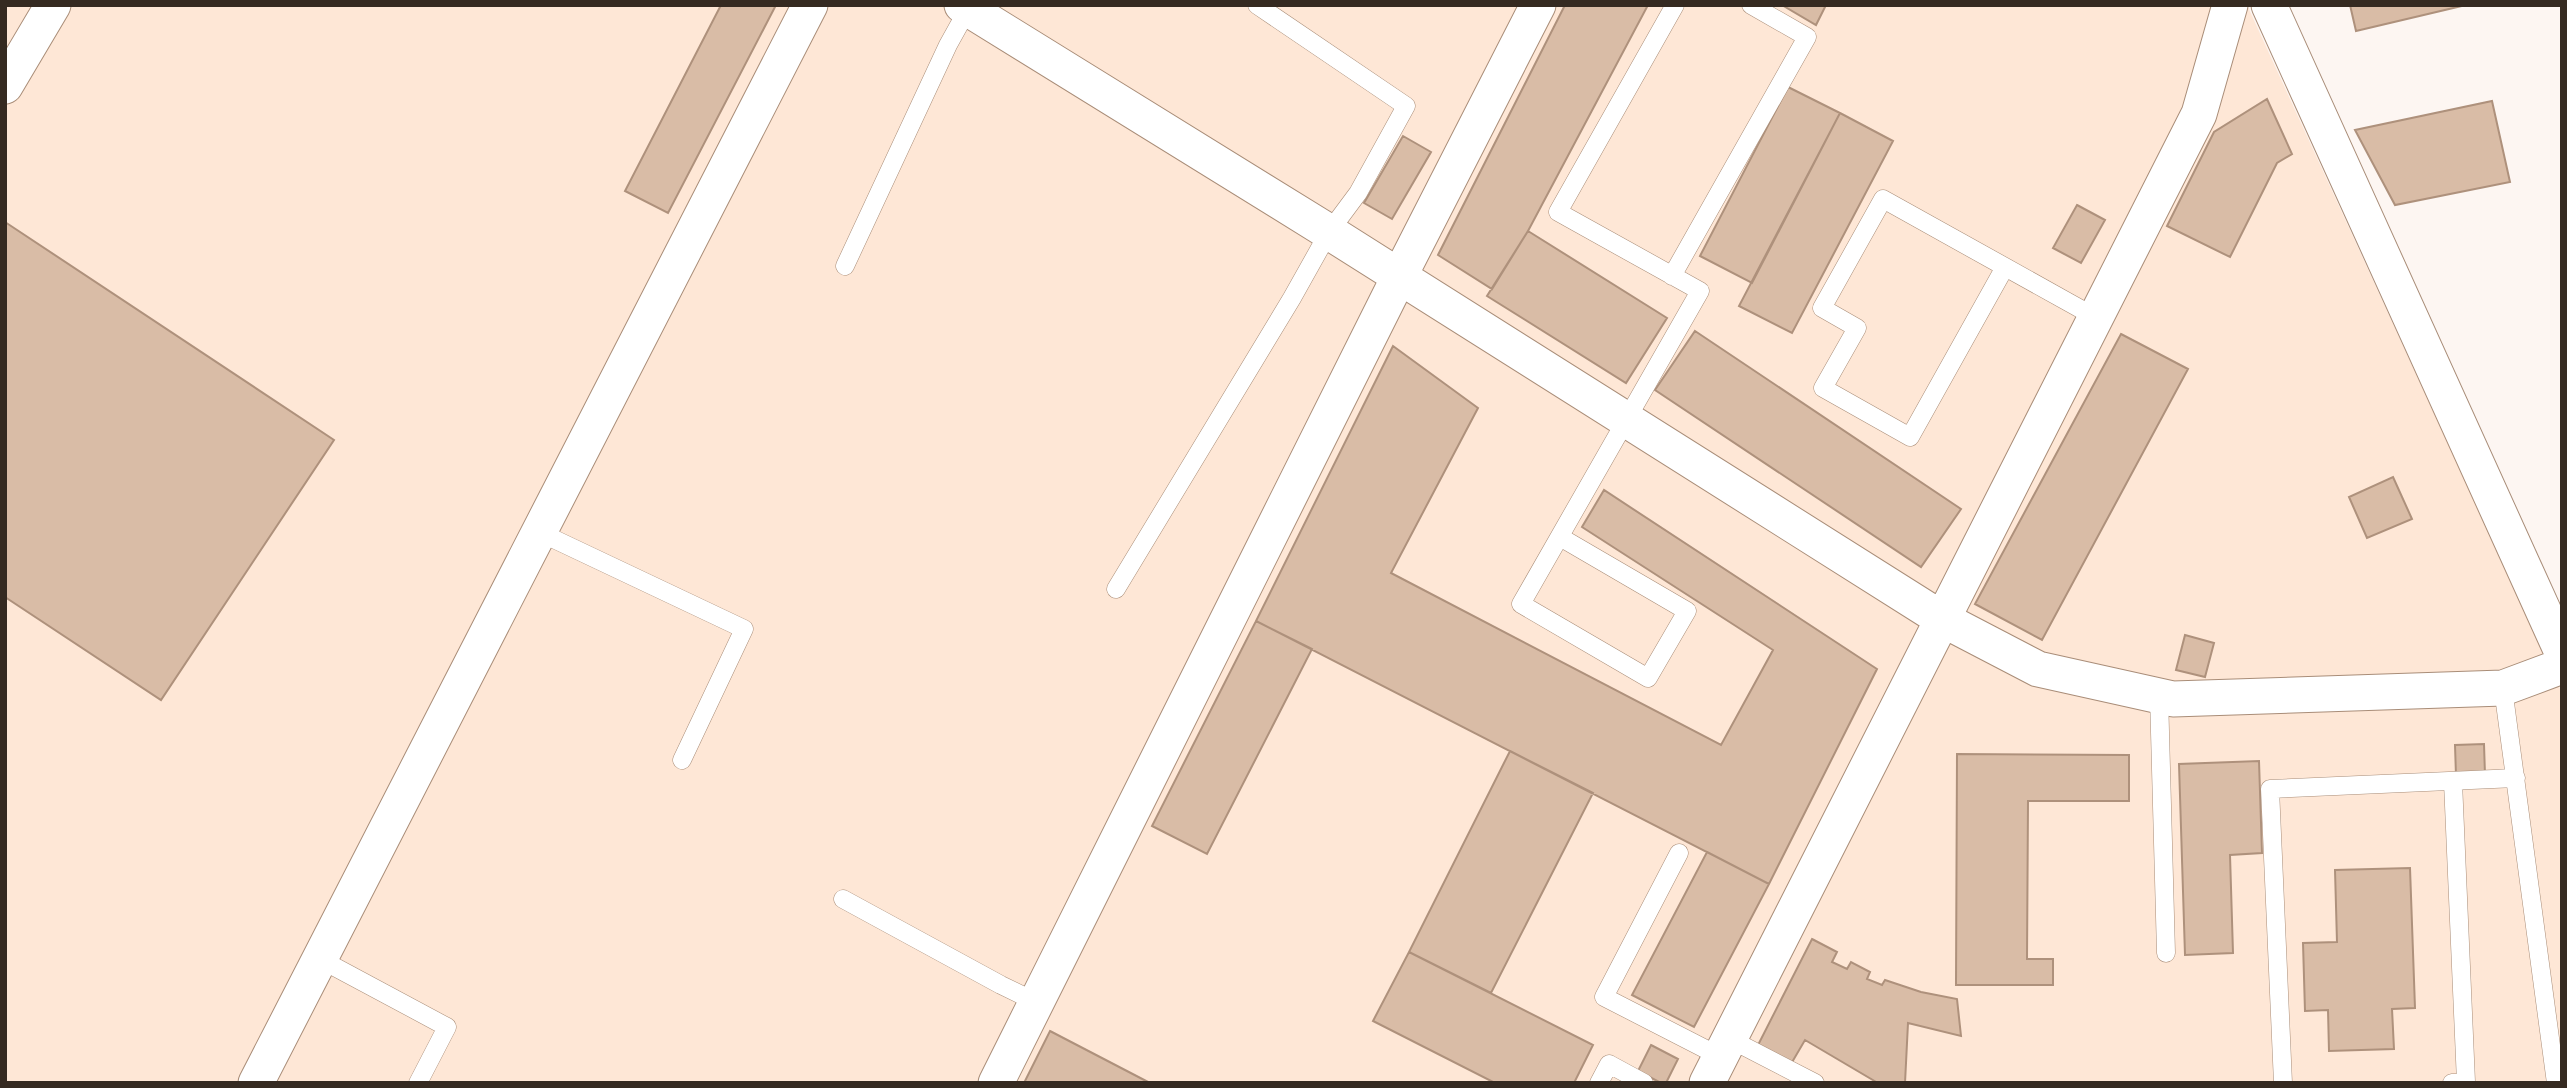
<svg xmlns="http://www.w3.org/2000/svg" width="2567" height="1088" viewBox="0 0 2567 1088" font-family="'PT Sans',sans-serif">
	<rect width="100%" height="100%" fill="#fdf6f2"/>
	<!-- built -->
	<path fill="#fee7d6" d="M5 5H2247L2562 693V1083H5Z"/>
	<!-- building -->
	<path fill="#d9bca6" stroke="#ae917c" stroke-width="2" d="M721 5H776L668 213 625 191Z
		M1565 5H1648L1528 231 1492 289 1438 255Z
		M1782 5H1826L1816 25Z
		M2350 5H2466L2356 31Z
		M1788 87 1840 113 1752 283 1700 256Z
		M2267 99 2292 154 2277 163 2230 257 2167 226 2214 132Z
		M2492 101 2510 182 2395 205 2355 130Z
		M1840 113 1893 141 1792 333 1739 306Z
		M1403 136 1431 152 1392 219 1364 203Z
		M2077 205 2105 220 2081 263 2053 248Z
		M5 222 334 440 161 700 5 597Z
		M1528 231 1667 318 1626 383 1487 296Z
		M1695 331 1961 509 1921 567 1655 390Z
		M2121 334 2188 369 2042 640 1975 604Z
		M1393 346 1478 408 1391 573 1721 745 1773 650 1582 527 1604 490 1877 669 1769 884 1256 621Z
		M2393 477 2412 519 2367 538 2349 497Z
		M1256 621 1312 649 1207 854 1152 826Z
		M2185 635 2214 643 2205 677 2176 670Z
		M2484 744 2485 775 2456 776 2455 745Z
		M1510 751 1593 793 1491 993 1409 952Z
		M1957 754 2129 755V801H2028L2027 959H2053V985H1956Z
		M2259 761 2262 853 2230 855 2233 953 2185 955 2179 764Z
		M1707 852 1769 884 1694 1027 1632 995Z
		M2410 868 2415 1008 2392 1009 2394 1049 2329 1051 2328 1010 2305 1011 2303 943 2337 942 2335 870Z
		M1812 939 1837 952 1832 962 1847 969 1851 962 1870 972 1867 979 1882 985 1885 980 1921 992 1957 999 1961 1036 1908 1023 1905 1083H1878L1805 1040 1791 1064 1757 1047Z
		M1409 952 1593 1045 1574 1083H1495L1373 1021Z
		M1050 1031 1150 1083H1024Z
		M1651 1045 1678 1059 1666 1083H1661L1638 1071Z"/>
	<g fill="none" stroke-linecap="round" stroke-linejoin="round">
		<defs>
			<path id="service" d="M845 266 948 45 968 9
				M2005 267 1910 437 1823 388 1857 328 1822 308 1883 199 2068 302 2095 317
				M1672 276 1807 37 1751 5
				M539 532 744 629 682 760
				M1560 537 1687 611 1648 678 1521 604 1700 291 1558 212 1675 5
				M1116 589 1292 298 1329 232 1358 193 1406 106 1257 5
				M2503 688 2556 1083
				M2159 695 2166 953
				M1679 853 1604 997 1721 1057
				M843 899 1001 985 1036 1002
				M320 959 447 1027 418 1083
				M1730 1039 1815 1083
				M1599 1083 1609 1064 1644 1083
				M2283 1083 2270 789 2516 778
				M2452 1083 2466 1082 2453 782"/>
			<path id="minor" d="M962 5 1329 232 1942 619 2038 669 2173 699 2503 688 2562 666
				M2269 5 2562 652
				M5 86 53 5
				M256 1083 810 5
				M996 1083 1399 277 1538 5
				M1707 1083 2199 114 2230 5"/>
		</defs>
		<!-- service casing -->
		<use href="#service" stroke="#a98d78" stroke-width="19"/>
		<!-- minor casing -->
		<use href="#minor" stroke="#a98d78" stroke-width="37"/>
		<!-- service -->
		<use href="#service" stroke="#fff" stroke-width="18"/>
		<!-- minor -->
		<use href="#minor" stroke="#fff" stroke-width="35"/>
	</g>
	<!-- border -->
	<rect width="2567" height="1088" fill="none" stroke="#352a21" stroke-width="14"/>
</svg>
